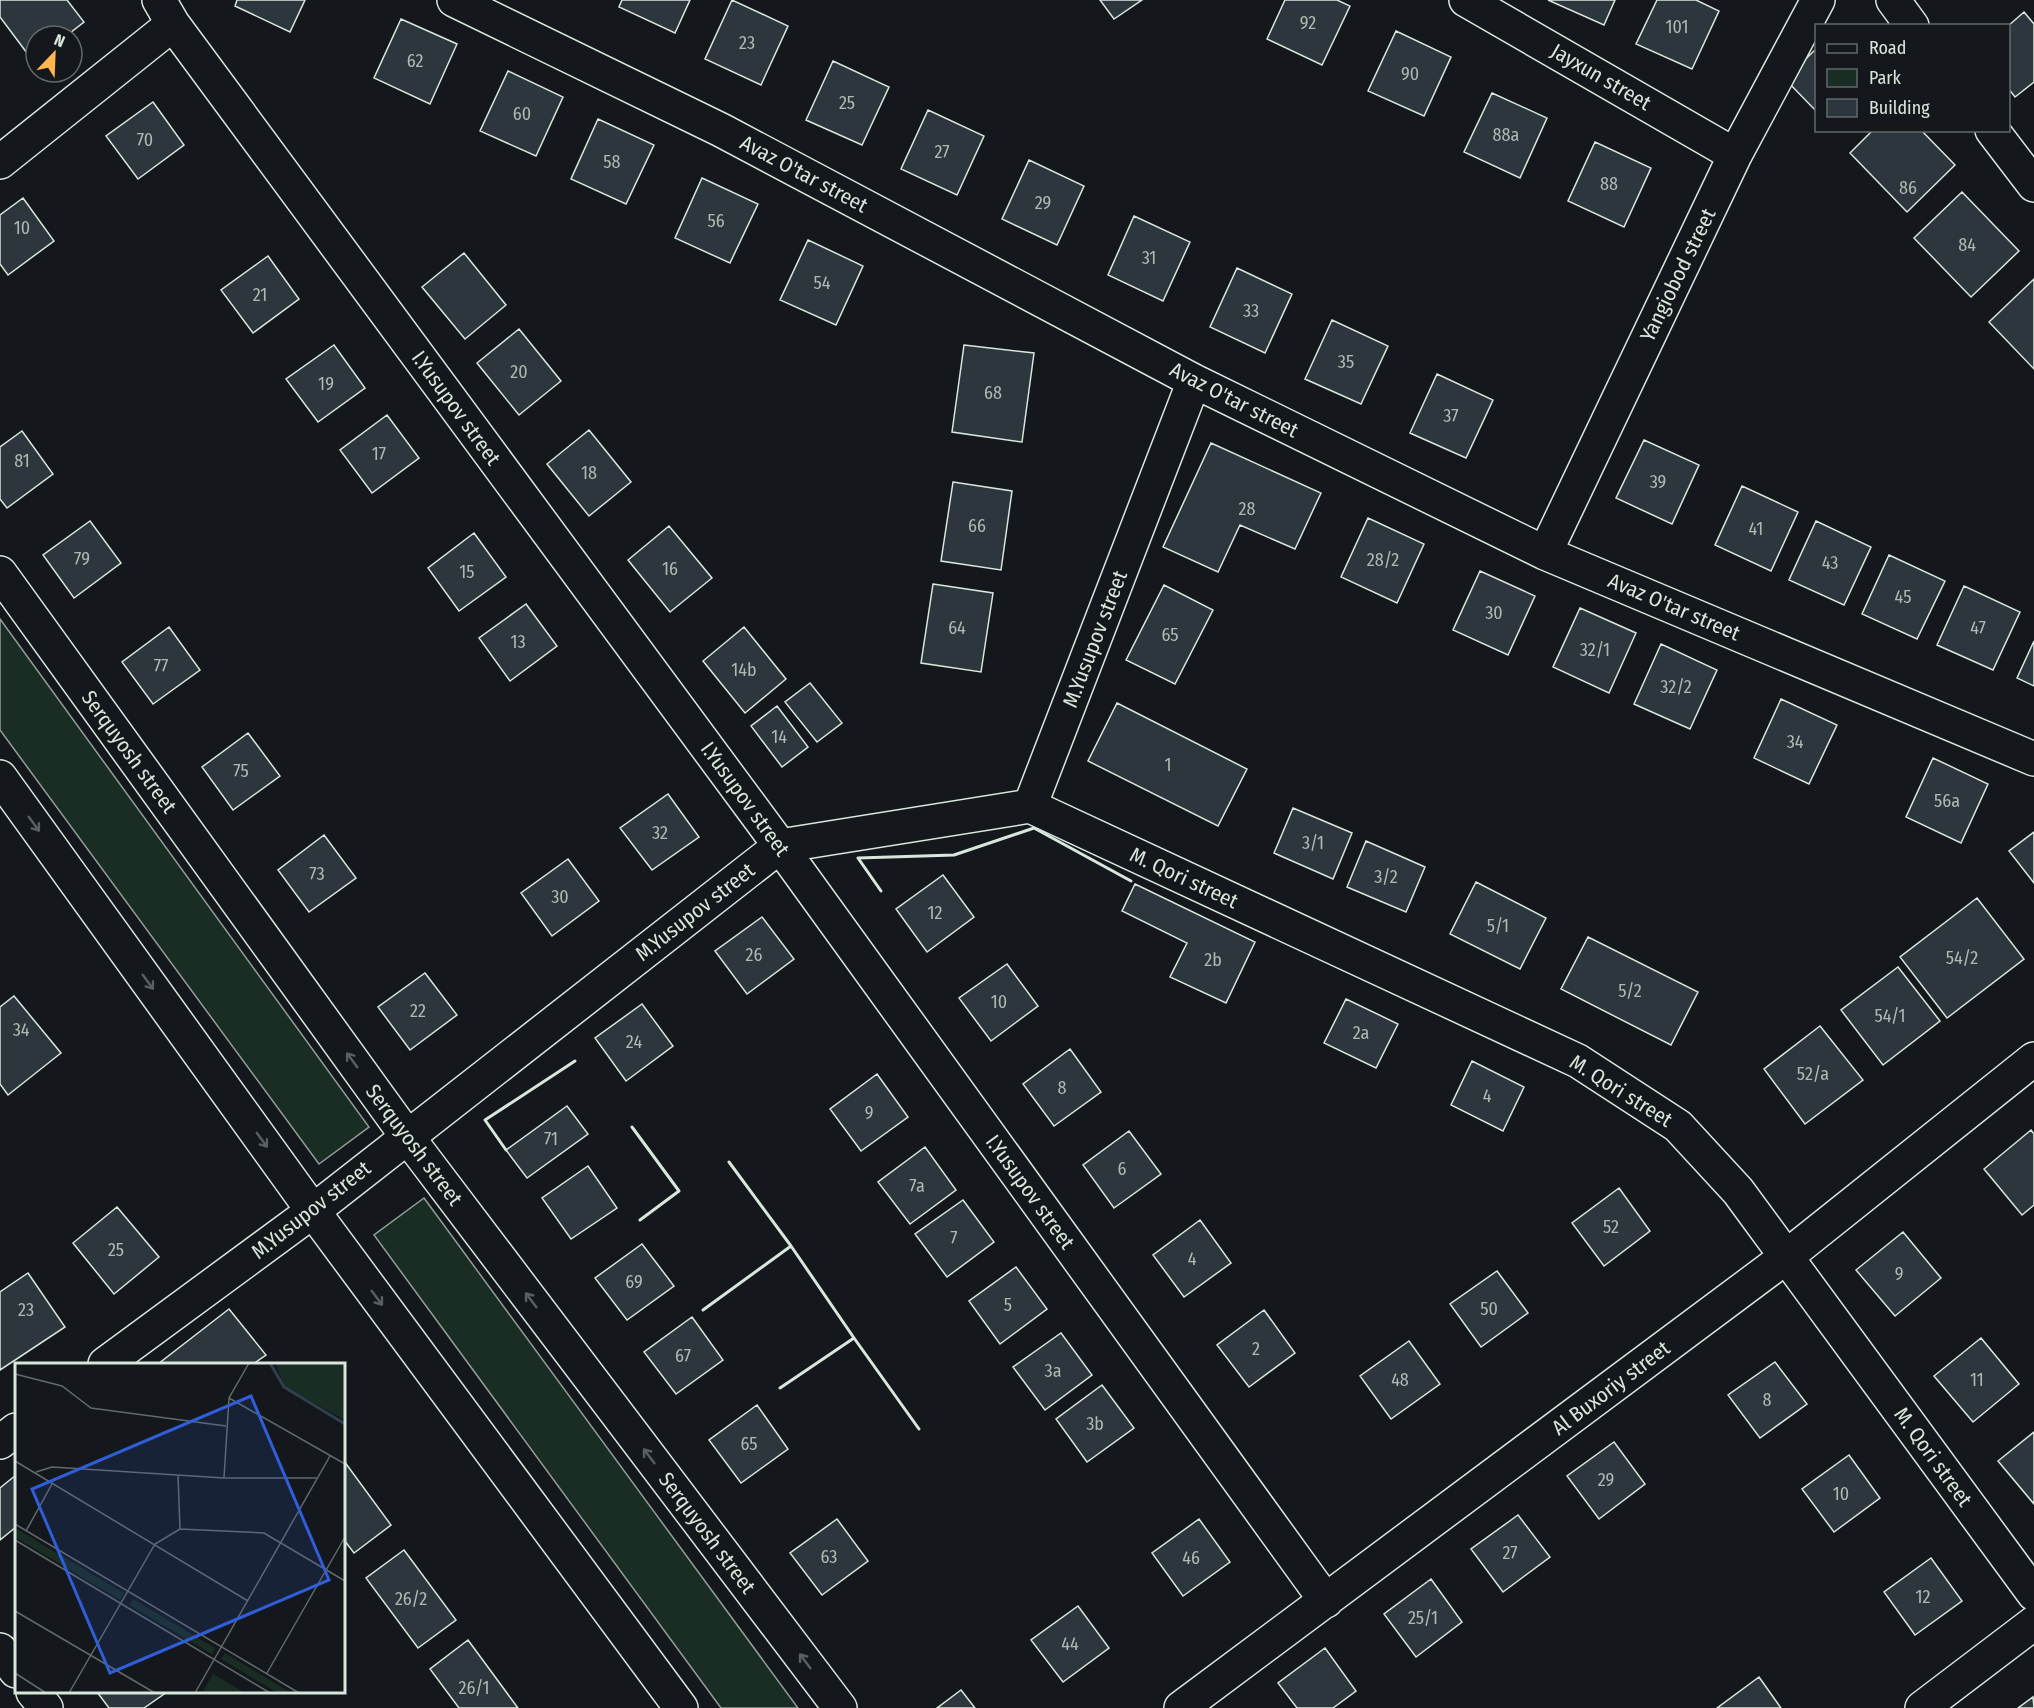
<svg xmlns="http://www.w3.org/2000/svg" width="2034" height="1708" viewBox="0 0 2034 1708" font-family="'Fira Sans Condensed',sans-serif">
	<rect width="100%" height="100%" fill="#14181c"/>
	<!-- green -->
	<path fill="#1a2d24" stroke="#939e99" stroke-width="1.5" d="M0 619 369 1127 319 1164 0 730Z
		M424 1198 798 1708H721L374 1235Z"/>
	<!-- building -->
	<path fill="#2c363c" stroke="#d8e6dc" stroke-width="1.5" d="M0 0H67L84 22 66 36H36V58L33 61 0 17Z
		M237 0H305L290 32 235 6Z
		M622 0H690L675 33 619 7Z
		M732 0 788 26 761 85 705 59Z
		M1100 0H1142L1114 19Z
		M1285 0H1337L1350 6 1322 65 1267 39Z
		M1548 0H1615L1604 25Z
		M1657 0H1696L1719 11 1692 69 1636 44Z
		M2024 12 2034 24V82L2015 97 2008 88V26Z
		M401 19 457 44 430 104 374 78Z
		M1396 31 1451 57 1424 116 1368 91Z
		M1816 49V111L1785 79Z
		M833 61 889 87 862 145 806 120Z
		M508 71 563 97 536 156 480 131Z
		M1492 93 1547 118 1520 178 1464 152Z
		M153 102 184 145 138 179 106 136Z
		M928 110 984 136 957 195 901 169Z
		M598 119 654 145 626 204 571 179Z
		M1873 130H1921L1955 165 1907 212 1850 153Z
		M1595 142 1651 168 1624 227 1568 201Z
		M1029 160 1084 186 1057 245 1002 219Z
		M702 178 758 204 730 263 675 238Z
		M1962 192 2019 251 1971 297 1914 238Z
		M23 198 54 241 8 275 0 264V215Z
		M1134 216 1190 242 1163 301 1108 275Z
		M808 240 863 266 836 325 780 300Z
		M464 253 506 305 465 339 422 287Z
		M268 256 299 299 253 333 221 290Z
		M1237 268 1292 294 1265 353 1210 327Z
		M2034 279V369L1989 322Z
		M1332 320 1388 346 1361 404 1305 379Z
		M519 329 561 381 519 415 477 363Z
		M334 345 365 388 318 422 286 379Z
		M964 345 1034 353 1022 442 952 432Z
		M1437 374 1493 400 1466 458 1410 433Z
		M387 415 419 458 372 493 340 450Z
		M589 430 631 482 589 516 547 464Z
		M22 431 53 474 7 508 0 499V447Z
		M1644 440 1699 465 1672 524 1616 498Z
		M1211 443 1321 493 1295 549 1240 525 1218 572 1163 547Z
		M953 482 1012 491 1001 570 941 561Z
		M1742 486 1798 512 1771 571 1715 545Z
		M1368 518 1424 544 1397 603 1341 577Z
		M90 521 121 563 74 598 43 555Z
		M1816 521 1871 547 1844 605 1789 580Z
		M669 526 712 578 670 612 628 560Z
		M474 533 506 577 459 611 428 568Z
		M1889 555 1945 581 1917 639 1862 614Z
		M1480 571 1535 596 1508 655 1453 630Z
		M933 584 993 593 981 672 921 663Z
		M1164 585 1213 610 1175 684 1126 660Z
		M1964 586 2020 612 1993 670 1937 645Z
		M526 604 557 646 510 681 479 638Z
		M1580 608 1636 633 1609 693 1553 667Z
		M169 627 200 670 153 704 122 662Z
		M744 627 786 679 745 713 703 661Z
		M2034 641V686L2017 678Z
		M1661 644 1717 670 1690 729 1634 704Z
		M810 683 842 723 817 742 785 702Z
		M1781 699 1837 725 1809 784 1754 758Z
		M1117 703 1247 769 1218 826 1088 761Z
		M777 706 808 747 782 767 751 726Z
		M248 733 280 776 233 810 202 767Z
		M1933 758 1988 784 1961 843 1906 817Z
		M668 794 699 837 652 870 620 828Z
		M1293 808 1352 833 1333 879 1274 853Z
		M2034 832V883L2009 851Z
		M324 835 356 878 309 912 278 870Z
		M1366 841 1425 867 1406 912 1347 887Z
		M568 859 599 901 552 936 521 893Z
		M943 875 974 917 927 952 896 909Z
		M1476 882 1546 918 1520 969 1450 934Z
		M1135 884 1255 942 1226 1003 1170 977 1187 943 1122 911Z
		M1977 898 2024 959 1947 1018 1900 957Z
		M762 917 794 959 747 994 715 951Z
		M1588 937 1698 992 1671 1045 1561 989Z
		M1007 964 1038 1006 991 1041 959 998Z
		M1898 967 1940 1021 1883 1065 1841 1010Z
		M425 973 457 1015 410 1050 378 1007Z
		M14 996 61 1053 8 1095 0 1084V1007Z
		M1346 999 1398 1024 1376 1068 1324 1043Z
		M642 1004 673 1046 626 1081 595 1038Z
		M1820 1026 1863 1080 1805 1124 1764 1069Z
		M1070 1049 1101 1092 1054 1126 1023 1084Z
		M1472 1061 1524 1087 1503 1131 1451 1105Z
		M877 1074 908 1117 861 1151 830 1109Z
		M567 1106 588 1134 527 1178 506 1150Z
		M2031 1130 2034 1134V1205L2022 1215 1984 1169Z
		M1129 1131 1161 1174 1114 1208 1083 1165Z
		M925 1147 956 1190 910 1224 878 1182Z
		M588 1166 617 1208 571 1239 542 1198Z
		M1619 1188 1650 1231 1604 1266 1572 1223Z
		M963 1200 994 1242 947 1277 915 1234Z
		M117 1207 159 1257 114 1294 73 1243Z
		M1200 1220 1231 1263 1184 1297 1153 1255Z
		M1903 1232 1941 1278 1895 1316 1856 1270Z
		M642 1244 674 1286 627 1320 595 1278Z
		M1016 1267 1047 1309 1000 1344 969 1301Z
		M1497 1271 1528 1313 1481 1347 1450 1304Z
		M28 1273 65 1327 0 1370V1292Z
		M229 1309 266 1355 253 1364H158Z
		M1264 1310 1295 1353 1249 1387 1217 1345Z
		M692 1317 723 1360 676 1394 644 1352Z
		M1061 1333 1092 1375 1045 1410 1013 1367Z
		M1981 1338 2019 1384 1973 1422 1934 1376Z
		M1409 1341 1440 1384 1391 1419 1360 1376Z
		M1775 1362 1807 1404 1760 1438 1728 1395Z
		M1102 1385 1134 1428 1087 1462 1056 1419Z
		M757 1405 788 1449 741 1483 709 1440Z
		M2034 1432V1504L1998 1461Z
		M1614 1442 1645 1484 1599 1519 1567 1476Z
		M1849 1455 1880 1498 1834 1532 1802 1489Z
		M344 1461 391 1525 354 1553 344 1540Z
		M16 1475V1527L0 1540V1488Z
		M1518 1515 1550 1557 1503 1592 1471 1549Z
		M837 1519 868 1561 822 1595 790 1553Z
		M1199 1519 1230 1562 1183 1596 1152 1553Z
		M404 1550 456 1620 418 1648 366 1578Z
		M1931 1558 1962 1601 1915 1635 1884 1592Z
		M1431 1579 1462 1622 1416 1657 1384 1614Z
		M1078 1606 1109 1648 1063 1682 1031 1640Z
		M468 1640 518 1708H459L430 1669Z
		M1325 1648 1356 1691 1333 1708H1297L1278 1683Z
		M1759 1677 1781 1708H1717Z
		M961 1690 975 1708H937Z
		M97 1692H167L144 1708H109Z
		M2033 1697 2034 1708H2018Z"/>
	<g fill="none" stroke-linecap="round" stroke-linejoin="round">
		<defs>
			<path id="street" d="M159 0 173 24 780 846 1326 1601
				M454 0 721 130 1194 381 1545 553 2034 759
				M1466 0 1735 155
				M1893 0 1912 26
				M1992 130 2034 185
				M0 162 173 24
				M1545 553 1735 155 1818 0
				M1030 806 1578 1061 1678 1126 1738 1191 2034 1594
				M1030 806 1194 381
				M105 1364 313 1211 780 846 1030 806
				M0 1442 16 1430
				M0 1650 16 1671
				M33 1692 46 1708
				M1181 1708 1786 1257 2034 1059
				M1922 1708 2034 1623"/>
			<path id="secondary" d="M0 573 406 1135 840 1708
				M0 777 313 1211 681 1708"/>
		</defs>
		<!-- street casing -->
		<use href="#street" stroke="#d8e6dc" stroke-width="36"/>
		<!-- secondary casing -->
		<use href="#secondary" stroke="#d8e6dc" stroke-width="36"/>
		<!-- street -->
		<use href="#street" stroke="#14181c" stroke-width="33"/>
		<!-- secondary -->
		<use href="#secondary" stroke="#14181c" stroke-width="33"/>
		<!-- wall -->
		<path stroke="#d8e6dc" stroke-width="3" d="M881 891 858 858 954 855 1034 828 1131 881
			M632 1127 679 1191 640 1220
			M506 1150 485 1120 575 1061
			M703 1310 791 1246 729 1162
			M854 1338 919 1429
			M780 1388 854 1338 791 1246"/>
	</g>
	<!-- one-way arrows -->
	<defs><path id="oneway-shaft" d="M-6 0H5M1.5-3L5.5 0L1.5 3" fill="none" stroke-width="1.6" stroke-linecap="round" stroke-linejoin="round" transform="scale(1.5)"/></defs>
	<g stroke="#59605f">
		<use href="#oneway-shaft" transform="translate(34 824) rotate(54)"/>
		<use href="#oneway-shaft" transform="translate(148 982) rotate(54)"/>
		<use href="#oneway-shaft" transform="translate(352 1060) rotate(-126)"/>
		<use href="#oneway-shaft" transform="translate(262 1140) rotate(54)"/>
		<use href="#oneway-shaft" transform="translate(377 1298) rotate(53)"/>
		<use href="#oneway-shaft" transform="translate(531 1300) rotate(-127)"/>
		<use href="#oneway-shaft" transform="translate(649 1456) rotate(-127)"/>
		<use href="#oneway-shaft" transform="translate(805 1661) rotate(-127)"/>
	</g>
	<g text-anchor="middle" dominant-baseline="central" stroke-width="4.5" stroke-linejoin="round" paint-order="stroke">
		<!-- number labels -->
		<g font-size="18" fill="#adbab4">
			<text x="1308" y="23">92</text>
			<text x="1677" y="27">101</text>
			<text x="747" y="43">23</text>
			<text x="415" y="61">62</text>
			<text x="1410" y="74">90</text>
			<text x="847" y="103">25</text>
			<text x="522" y="114">60</text>
			<text x="1506" y="135">88a</text>
			<text x="145" y="140">70</text>
			<text x="942" y="152">27</text>
			<text x="612" y="162">58</text>
			<text x="1609" y="184">88</text>
			<text x="1908" y="188">86</text>
			<text x="1043" y="203">29</text>
			<text x="716" y="221">56</text>
			<text x="22" y="228">10</text>
			<text x="1967" y="245">84</text>
			<text x="1149" y="258">31</text>
			<text x="822" y="283">54</text>
			<text x="260" y="295">21</text>
			<text x="1251" y="311">33</text>
			<text x="1346" y="362">35</text>
			<text x="519" y="372">20</text>
			<text x="326" y="384">19</text>
			<text x="993" y="393">68</text>
			<text x="1451" y="416">37</text>
			<text x="379" y="454">17</text>
			<text x="22" y="461">81</text>
			<text x="589" y="473">18</text>
			<text x="1658" y="482">39</text>
			<text x="1247" y="509">28</text>
			<text x="977" y="526">66</text>
			<text x="1756" y="529">41</text>
			<text x="82" y="559">79</text>
			<text x="1383" y="560">28/2</text>
			<text x="1830" y="563">43</text>
			<text x="670" y="569">16</text>
			<text x="467" y="572">15</text>
			<text x="1903" y="597">45</text>
			<text x="1494" y="613">30</text>
			<text x="957" y="628">64</text>
			<text x="1978" y="628">47</text>
			<text x="1170" y="635">65</text>
			<text x="518" y="642">13</text>
			<text x="1595" y="650">32/1</text>
			<text x="161" y="666">77</text>
			<text x="744" y="670">14b</text>
			<text x="1676" y="687">32/2</text>
			<text x="779" y="737">14</text>
			<text x="1795" y="742">34</text>
			<text x="1168" y="765">1</text>
			<text x="241" y="771">75</text>
			<text x="1947" y="801">56a</text>
			<text x="660" y="833">32</text>
			<text x="1313" y="843">3/1</text>
			<text x="317" y="874">73</text>
			<text x="1386" y="877">3/2</text>
			<text x="560" y="897">30</text>
			<text x="935" y="913">12</text>
			<text x="1498" y="926">5/1</text>
			<text x="754" y="955">26</text>
			<text x="1962" y="958">54/2</text>
			<text x="1213" y="960">2b</text>
			<text x="1630" y="991">5/2</text>
			<text x="999" y="1002">10</text>
			<text x="418" y="1011">22</text>
			<text x="1890" y="1016">54/1</text>
			<text x="21" y="1030">34</text>
			<text x="1361" y="1033">2a</text>
			<text x="634" y="1042">24</text>
			<text x="1813" y="1074">52/a</text>
			<text x="1062" y="1088">8</text>
			<text x="1487" y="1096">4</text>
			<text x="869" y="1113">9</text>
			<text x="551" y="1139">71</text>
			<text x="1122" y="1169">6</text>
			<text x="917" y="1186">7a</text>
			<text x="1611" y="1227">52</text>
			<text x="954" y="1238">7</text>
			<text x="116" y="1250">25</text>
			<text x="1192" y="1259">4</text>
			<text x="1899" y="1274">9</text>
			<text x="634" y="1282">69</text>
			<text x="1008" y="1305">5</text>
			<text x="1489" y="1309">50</text>
			<text x="26" y="1310">23</text>
			<text x="1256" y="1349">2</text>
			<text x="683" y="1356">67</text>
			<text x="1053" y="1371">3a</text>
			<text x="1400" y="1380">48</text>
			<text x="1977" y="1380">11</text>
			<text x="1767" y="1400">8</text>
			<text x="1095" y="1424">3b</text>
			<text x="749" y="1444">65</text>
			<text x="1606" y="1480">29</text>
			<text x="1841" y="1494">10</text>
			<text x="1510" y="1553">27</text>
			<text x="829" y="1557">63</text>
			<text x="1191" y="1558">46</text>
			<text x="1923" y="1597">12</text>
			<text x="411" y="1599">26/2</text>
			<text x="1423" y="1618">25/1</text>
			<text x="1070" y="1644">44</text>
			<text x="474" y="1688">26/1</text>
		</g>
		<!-- street labels -->
		<g font-size="21" fill="#d8e6dc" stroke="#14181c">
			<text transform="translate(1601 77) rotate(30)">Jayxun street</text>
			<text transform="translate(804 174) rotate(28)">Avaz O'tar street</text>
			<text transform="translate(1678 275) rotate(-64)">Yangiobod street</text>
			<text transform="translate(1234 400) rotate(27)">Avaz O'tar street</text>
			<text transform="translate(456 408) rotate(54)">I.Yusupov street</text>
			<text transform="translate(1674 607) rotate(23)">Avaz O'tar street</text>
			<text transform="translate(1095 639) rotate(-69)">M.Yusupov street</text>
			<text transform="translate(129 752) rotate(54)">Serquyosh street</text>
			<text transform="translate(745 799) rotate(54)">I.Yusupov street</text>
			<text transform="translate(1184 878) rotate(25)">M. Qori street</text>
			<text transform="translate(695 912) rotate(-38)">M.Yusupov street</text>
			<text transform="translate(1621 1091) rotate(32)">M. Qori street</text>
			<text transform="translate(414 1145) rotate(53)">Serquyosh street</text>
			<text transform="translate(1030 1192) rotate(54)">I.Yusupov street</text>
			<text transform="translate(311 1210) rotate(-38)">M.Yusupov street</text>
			<text transform="translate(1611 1388) rotate(-37)">Al Buxoriy street</text>
			<text transform="translate(1933 1457) rotate(54)">M. Qori street</text>
			<text transform="translate(707 1533) rotate(53)">Serquyosh street</text>
		</g>
	</g>
	<!-- overview -->
	<g transform="translate(15 1363)">
		<rect width="330" height="330" fill="#14181c"/>
		<path d="M260 0H330V57L270 24ZM0 165 109 230 105 237 0 174ZM118 236 200 285 197 291 114 242ZM210 290 276 330H263L206 296ZM198 311 230 330H187Z" fill="#1a2d24"/>
		<path fill="none" stroke="#2f3f4d" stroke-width="3" d="M255 0 269 24 330 61"/>
		<path fill="none" stroke="#626a69" stroke-width="1.5" d="M0 11 47 23 76 45 211 63M214 35 330 101M0 98 233 238M21 109 37 104 209 115H302M163 112 165 166M209 115 214 35 234 0M0 161 284 330M165 166 249 170 330 218M11 168 37 121M0 177 255 330M0 248 140 330M0 310 31 330M252 310 330 174M54 330 140 181 165 166M180 330 315 93"/>
		<path fill="#305dd8" fill-opacity="0.15" stroke="#305dd8" stroke-width="3" d="M236 33 314 217 95 310 17 126Z"/>
		<rect width="330" height="330" fill="none" stroke="#d8e6dc" stroke-width="3"/>
	</g>
	<!-- legend -->
	<rect x="1815" y="24" width="195" height="108" fill="#14181c" stroke="#626a69" stroke-width="1.5"/>
	<rect x="1827" y="44" width="30" height="9" fill="#14181c" stroke="#626a69" stroke-width="1.5"/>
	<text x="1869" y="54" font-size="18" fill="#d8e6dc">Road</text>
	<rect x="1827" y="69" width="30" height="18" fill="#1a2d24" stroke="#626a69" stroke-width="1.5"/>
	<text x="1869" y="84" font-size="18" fill="#d8e6dc">Park</text>
	<rect x="1827" y="99" width="30" height="18" fill="#2c363c" stroke="#626a69" stroke-width="1.5"/>
	<text x="1869" y="114" font-size="18" fill="#d8e6dc">Building</text>
	<!-- north arrow -->
	<g transform="translate(54 54) rotate(23)"><circle r="28" fill="#14181c" stroke="#626a69" stroke-width="1.5"/>
	<path d="M0-4.5L10 22L0 15L-10 22Z" fill="#ffb74d"/>
	<text y="-9" font-size="16" font-weight="bold" text-anchor="middle" fill="#d8e6dc">N</text>
	</g>
</svg>
